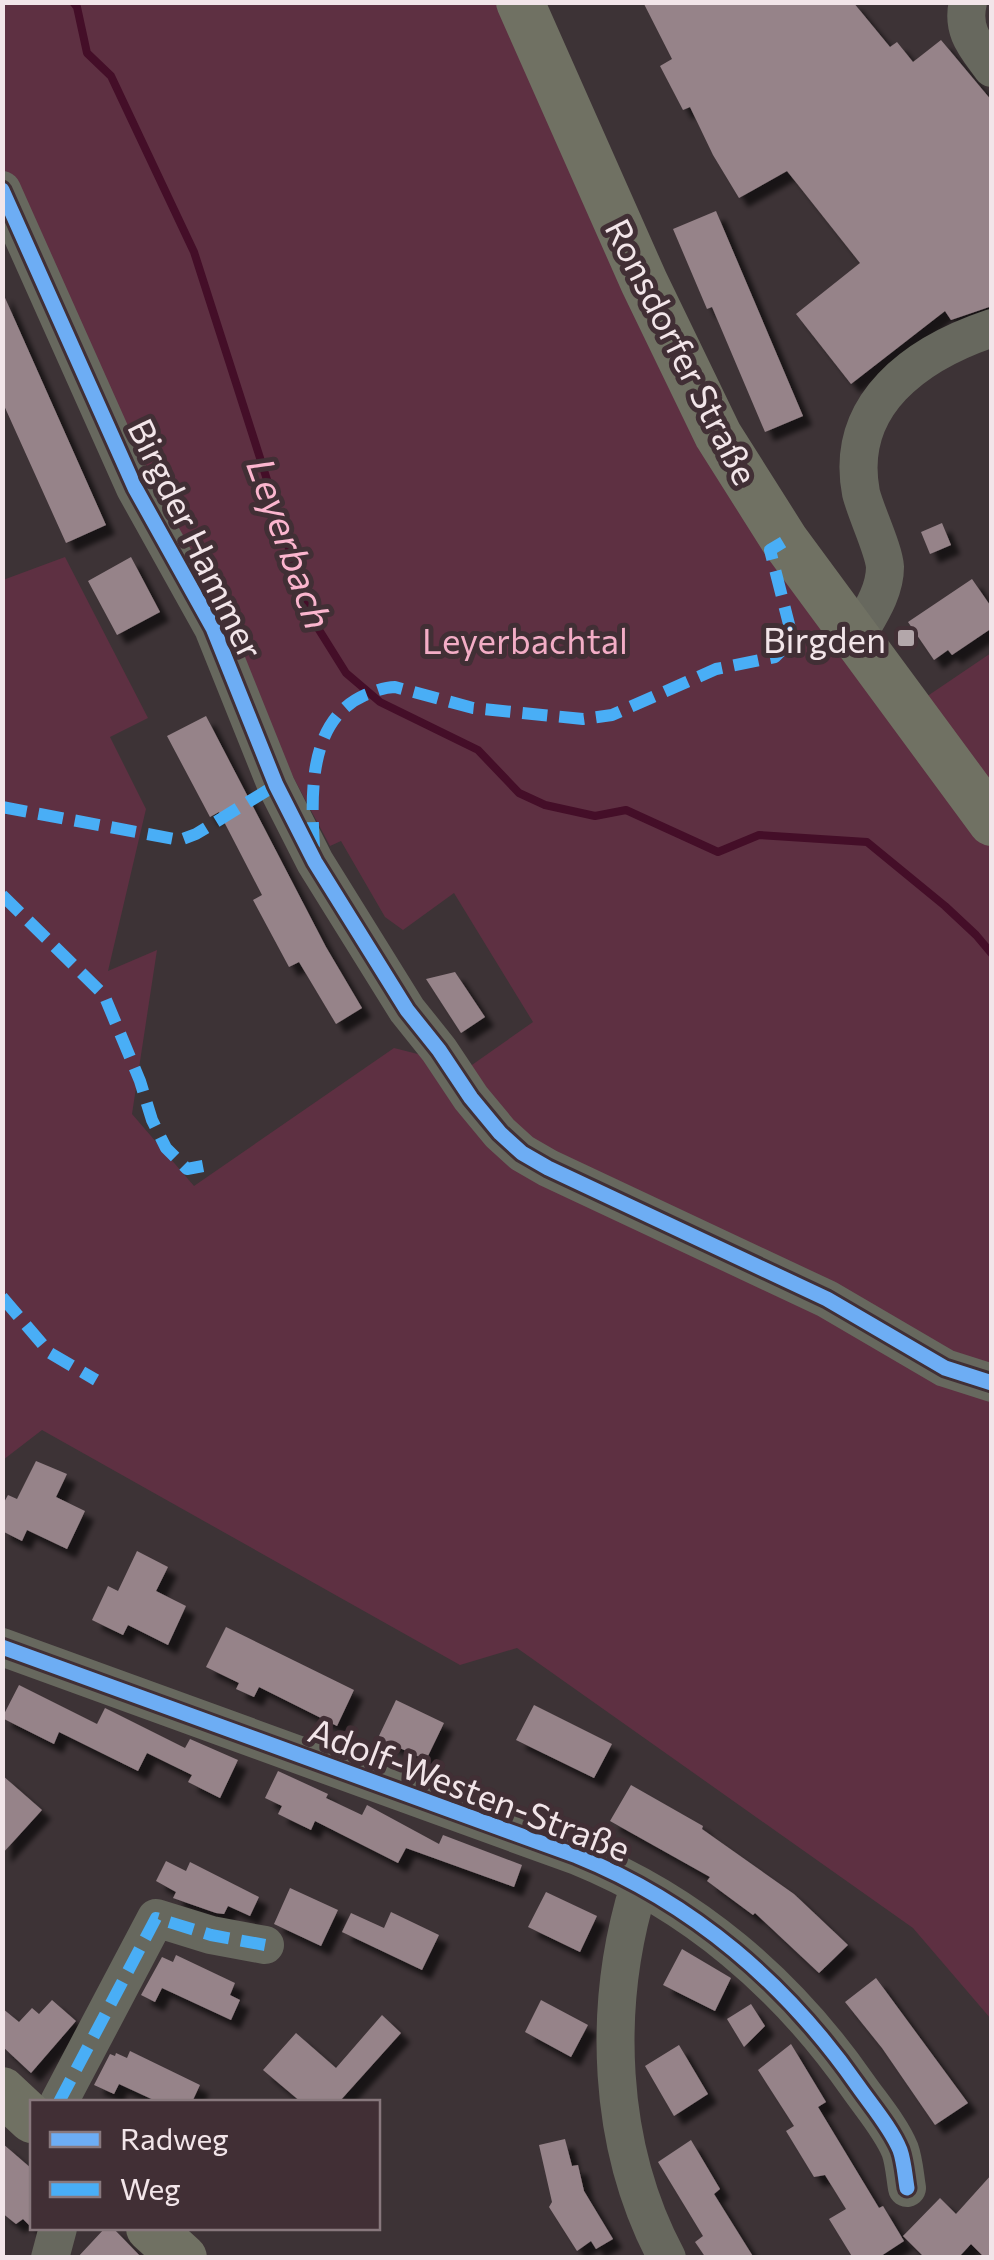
<svg xmlns="http://www.w3.org/2000/svg" width="994" height="2260" viewBox="0 0 994 2260" font-family="Commissioner,sans-serif">
	<defs>
		<filter id="shadow"><feDropShadow dx="9" dy="9" stdDeviation="2.5" flood-color="#0009"/></filter>
	</defs>
	<rect width="100%" height="100%" fill="#3d3336"/>
	<!-- green -->
	<path fill="#5e3042" d="M3 3H510L895 718 991 653V2019L913 1928 517 1648 460 1665 42 1430 3 1460V580L65 557 148 718 110 737 146 809 108 971 157 950 132 1114 194 1186 394 1048 469 1067 533 1022 454 893 403 930 385 917 341 841 330 846 156 520 3 178Z"/>
	<g fill="none" stroke-linecap="round" stroke-linejoin="round">
		<!-- stream -->
		<path stroke="#440e28" stroke-width="8" d="M73 2 77 7 87 53 111 76 194 252 311 617 346 673 380 702 478 750 519 793 545 805 595 816 626 810 718 852 759 835 867 842 945 906 976 935 992 954"/>
	</g>
	<!-- building -->
	<path fill="#968389" filter="url(#shadow)" d="M643 2H853L890 47 897 42 913 62 941 40 992 101V306L951 320 945 311 851 384 796 314 860 263 787 171 739 198 713 155 690 107 683 110 660 66 672 59Z
		M716 211 803 416 765 432 712 307 707 309 673 229Z
		M2 291 106 525 66 543 2 401Z
		M942 523 951 545 930 554 921 532Z
		M131 557 160 612 117 635 88 581Z
		M972 579 992 608V628L952 655 948 650 934 660 908 622Z
		M206 716 326 947 362 1008 336 1024 299 962 289 967 253 900 262 895 219 812 210 817 167 736Z
		M455 972 485 1017 461 1033 426 979Z
		M36 1461 67 1474 56 1497 85 1511 67 1549 27 1530 22 1541 2 1531V1506L8 1495 17 1499Z
		M137 1551 168 1567 156 1591 186 1606 168 1645 128 1625 123 1635 92 1620 108 1586 118 1591Z
		M226 1627 354 1690 337 1726 259 1687 254 1697 236 1689 239 1683 206 1667Z
		M19 1685 97 1724 105 1708 185 1748 190 1739 238 1760 220 1798 188 1782 192 1775 147 1753 138 1771 59 1732 54 1744 2 1718Z
		M396 1700 444 1723 426 1760 378 1738Z
		M534 1705 612 1744 594 1778 516 1740Z
		M278 1771 328 1794 326 1798 362 1815 367 1805 439 1844 443 1835 522 1865 514 1887 406 1848 398 1863 315 1821 311 1830 278 1814 282 1806 265 1798Z
		M2 1775 42 1810 2 1854Z
		M631 1785 703 1826 702 1829 794 1894 848 1945 819 1973 755 1913 753 1915 707 1881 710 1877 610 1821Z
		M166 1861 186 1871 190 1862 259 1897 250 1916 228 1906 224 1914 216 1913 173 1898 176 1892 156 1881Z
		M290 1888 338 1910 321 1946 274 1924Z
		M546 1892 597 1916 580 1952 528 1927Z
		M391 1912 439 1935 422 1970 342 1932 351 1913 384 1928Z
		M682 1949 731 1978 715 2011 663 1985Z
		M176 1955 235 1983 230 1995 240 2000 231 2020 162 1988 155 2002 141 1995 162 1957 173 1962Z
		M876 1978 968 2103 935 2125 882 2048 845 2002Z
		M52 2000 76 2021 31 2073 2 2046V2008L19 2022 32 2008 39 2014Z
		M541 2000 588 2025 571 2057 525 2032Z
		M751 2004 765 2026 744 2047 727 2019Z
		M382 2015 401 2033 339 2102H301L263 2070 296 2033 336 2068Z
		M791 2044 826 2102 818 2107 879 2208 883 2206 904 2241 878 2258H853L829 2219 846 2209 825 2175 814 2177 786 2131 794 2126 758 2070Z
		M679 2045 708 2094 674 2116 645 2066Z
		M130 2051 200 2085 192 2102H158L119 2084 114 2094 94 2085 110 2054 115 2056 116 2053 127 2058Z
		M565 2139 572 2166 578 2165 584 2191 613 2239 596 2249 591 2241 577 2251 549 2207 552 2202 539 2145Z
		M691 2140 720 2189 714 2194 754 2258H706L695 2242 703 2236 658 2162Z
		M2 2143 32 2169V2228L23 2219 16 2224 2 2213Z
		M992 2174V2258H985L971 2244 958 2258H925L903 2236 940 2198 956 2214Z
		M105 2228H113L142 2258H77Z"/>
	<g fill="none" stroke-linecap="round" stroke-linejoin="round">
		<!-- minor -->
		<path stroke="#67685e" stroke-width="38" d="M968 2C961 31 976 46 992 68
			M2 190 135 488 213 628 276 785 315 862 407 1010 439 1050 471 1098 500 1133 522 1153 548 1168 827 1299 945 1368 992 1383
			M856 638C868 616 885 593 885 567 884 550 866 513 861 493 844 404 917 353 992 328
			M2 1647 577 1856C693 1903 787 1984 858 2086 872 2106 891 2128 900 2150 904 2161 905 2176 907 2188
			M639 1886C602 2006 607 2146 667 2258
			M59 2102 156 1918 211 1935 265 1945
			M50 2258 58 2228"/>
		<!-- major -->
		<path stroke="#707163" stroke-width="48" d="M520 2 644 282 718 435 785 541 992 822
			M2 2091 32 2119
			M150 2228 183 2258"/>
		<!-- quiet -->
		<path stroke="#49aef6" stroke-width="12" stroke-dasharray="25 12" stroke-linecap="butt" d="M2 807 180 840 196 834 276 785
			M314 847C311 794 308 720 365 695 376 691 384 687 395 687L473 708 583 719 612 715 716 669 775 657 789 643 791 632 770 550 785 541
			M2 895 104 995 140 1081 152 1120 166 1148 187 1169 203 1166
			M2 1297 50 1353 96 1380
			M59 2102 156 1918 211 1935 265 1945"/>
		<defs>
			<path id="cycleway" d="M2 190 135 488 213 628 276 785 315 862 407 1010 439 1050 471 1098 500 1133 522 1153 548 1168 827 1299 945 1368 992 1383
				M2 1647 577 1856C693 1903 787 1984 858 2086 872 2106 891 2128 900 2150 904 2161 905 2176 907 2188"/>
		</defs>
		<!-- cycleway casing -->
		<use href="#cycleway" stroke="#412f35" stroke-width="21"/>
		<!-- cycleway -->
		<use href="#cycleway" stroke="#6dadf4" stroke-width="15"/>
	</g>
	<!-- markers -->
	<rect fill="#b3a7aa" stroke="#412f35" stroke-width="4" x="896" y="628" width="20" height="20" rx="5"/>
	<g text-anchor="middle" dominant-baseline="central" stroke-width="10" stroke-linejoin="round" paint-order="stroke">
		<!-- street labels -->
		<g font-size="35" fill="#f2e5e9" stroke="#412f35">
			<text transform="translate(683 351) rotate(63)">Ronsdorfer Straße</text>
			<text transform="translate(197 538) rotate(64)">Birgder Hammer</text>
			<text transform="translate(470 1788) rotate(21)">Adolf-Westen-Straße</text>
		</g>
		<!-- poi labels -->
		<g font-size="35" fill="#f2e5e9" stroke="#412f35" text-anchor="end">
			<text x="886" y="638">Birgden</text>
		</g>
		<!-- park labels -->
		<g font-size="35" fill="#f3adc6" stroke="#412f35">
			<text x="525" y="639">Leyerbachtal</text>
		</g>
		<!-- water labels -->
		<g font-size="38" font-style="italic" fill="#fbb5ce" stroke="#412f35">
			<text transform="translate(291 543) rotate(70)">Leyerbach</text>
		</g>
	</g>
	<!-- border -->
	<rect width="994" height="2260" fill="none" stroke="#f2e5e9" stroke-width="10"/>
	<!-- legend -->
	<rect x="30" y="2100" width="350" height="130" fill="#412f35" stroke="#88787d" stroke-width="2.5"/>
	<rect x="50" y="2132" width="50" height="15" fill="#6dadf4" stroke="#88787d" stroke-width="2.5"/>
	<text x="120" y="2150" font-size="30" fill="#f2e5e9">Radweg</text>
	<rect x="50" y="2182" width="50" height="15" fill="#49aef6" stroke="#88787d" stroke-width="2.5"/>
	<text x="120" y="2200" font-size="30" fill="#f2e5e9">Weg</text>
</svg>
